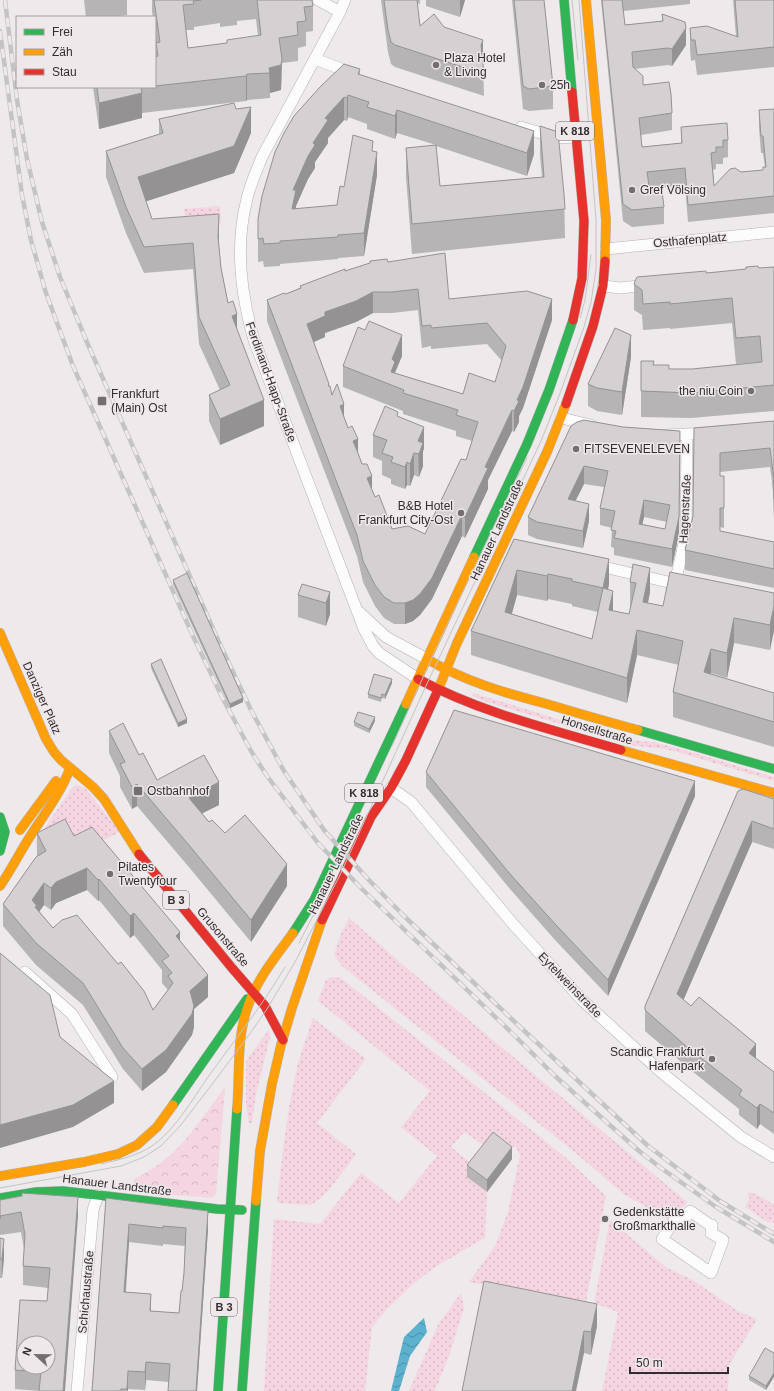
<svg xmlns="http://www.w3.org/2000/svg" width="774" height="1391" viewBox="0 0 774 1391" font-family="Arial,sans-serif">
	<defs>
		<pattern id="grass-dots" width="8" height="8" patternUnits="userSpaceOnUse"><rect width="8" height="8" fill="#f6d5e2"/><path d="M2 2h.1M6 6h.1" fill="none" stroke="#d3b7c2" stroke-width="1.8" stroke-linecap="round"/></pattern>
		<pattern id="forest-crowns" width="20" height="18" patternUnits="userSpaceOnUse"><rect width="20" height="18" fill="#f6d5e2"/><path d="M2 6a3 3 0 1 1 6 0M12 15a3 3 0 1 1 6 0" fill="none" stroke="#d3b7c2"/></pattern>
		<pattern id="water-waves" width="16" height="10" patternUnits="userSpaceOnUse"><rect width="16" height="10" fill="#5bb1ce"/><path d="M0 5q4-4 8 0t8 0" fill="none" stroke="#4c90a8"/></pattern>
	</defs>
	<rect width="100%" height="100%" fill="#eee9eb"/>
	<!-- grass -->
	<path fill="url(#grass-dots)" d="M220 206 221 223 186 226 184 209Z
		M473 693 626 740 653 742 681 749 774 777V781L681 753 664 749 629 745 484 701 472 696Z
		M77 785 85 788 120 832 104 840H86L40 853 35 842 72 788Z
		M349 918 409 970 687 1202 673 1222 625 1195 572 1150 342 966 334 955 340 936Z
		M333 977 341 978 565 1157 606 1196 586 1301 469 1282 495 1246 508 1212 520 1155 515 1145 507 1155 489 1149 464 1132 451 1147 475 1167 467 1177 487 1192 485 1238 435 1267 412 1285 386 1310 372 1327 365 1391H264L274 1219 320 1224 361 1173 399 1203 437 1156 401 1127 430 1091 318 1001 326 980Z
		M313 1018 366 1059 317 1123 356 1154C346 1167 324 1201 309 1205L277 1203C282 1156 287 1110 298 1064 302 1049 308 1033 313 1018Z
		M269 1029 270 1037 256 1094 252 1123H249L246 1105V1061Z
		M749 1192 758 1195 774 1205V1223L771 1221 769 1223 745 1207 750 1198 747 1195Z
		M610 1220 667 1268 693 1280 738 1311 757 1319 729 1365 728 1391H602L618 1312 594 1303Z
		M461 1293 464 1308 449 1356 435 1391H409L439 1323Z"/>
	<!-- forest -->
	<path fill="url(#forest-crowns)" d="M224 1088 225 1089 216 1194 212 1198 135 1192 134 1179C176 1160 198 1124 224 1088Z"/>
	<!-- water -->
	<path fill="url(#water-waves)" d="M424 1318 427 1332 410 1356 399 1391H391L404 1337Z"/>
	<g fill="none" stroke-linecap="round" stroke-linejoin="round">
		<defs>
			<path id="street" d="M318 0 340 12
				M345 0 340 12 262 157C256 172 249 187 246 203 235 249 241 295 254 340L364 629 373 646 379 653 418 679
				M315 59 352 73
				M521 127 557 138 576 137
				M606 249 774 232
				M603 286 620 288 648 285
				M561 418 591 425
				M666 435 708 433
				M595 565 681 585
				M675 583 686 535 687 434
				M359 612 386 637 427 659
				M391 788 411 802 513 924 582 1000 661 1072 741 1137 774 1157
				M25 972 72 1014 112 1077
				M690 1211 710 1225H712L711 1233 723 1240 711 1273 662 1239 676 1218 683 1222Z
				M77 1391 93 1210 98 1195"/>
			<path id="fast" d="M564 0 572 92
				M474 557 527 444 549 390 573 320
				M638 730 774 769
				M0 817 5 832 0 851
				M293 933 314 900 406 704
				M173 1105 247 999
				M0 1198 36 1192 63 1191 217 1209 242 1210
				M218 1391 237 1109
				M242 1391 256 1201"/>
			<path id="slow" d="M586 0 606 220 605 261
				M0 633 46 739 54 752 61 760 93 787 104 799 139 854
				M427 659C464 681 505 693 547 704 577 713 608 722 638 730
				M438 690 457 643 547 452 566 404
				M406 704 474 557
				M621 750 774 793
				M20 830 56 781
				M0 886C11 870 20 852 31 835 45 813 61 793 70 768
				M237 1109C240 1075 236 1038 248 1006 257 979 276 956 293 933
				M0 1176 84 1162 118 1154 137 1145 157 1127 173 1105
				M256 1201 260 1151 272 1084 281 1045 292 1008 322 920"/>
			<path id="jam" d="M572 92 584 221 582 278 573 320
				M566 404 593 326 603 286 605 261
				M418 679C481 713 553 730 621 750
				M139 854 232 968 265 1006 283 1040
				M322 920 371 817 391 788 406 760 438 690"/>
		</defs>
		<!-- street casing -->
		<use href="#street" stroke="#b5b1b3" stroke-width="12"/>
		<!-- fast casing -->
		<use href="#fast" stroke="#b5b1b3" stroke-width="10"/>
		<!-- slow casing -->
		<use href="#slow" stroke="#b5b1b3" stroke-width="10"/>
		<!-- jam casing -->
		<use href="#jam" stroke="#b5b1b3" stroke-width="10"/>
		<!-- street -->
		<use href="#street" stroke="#fcfcfc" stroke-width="11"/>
		<!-- fast -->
		<use href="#fast" stroke="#30b455" stroke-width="9"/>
		<!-- slow -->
		<use href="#slow" stroke="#ff9f0a" stroke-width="9"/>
		<!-- jam -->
		<use href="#jam" stroke="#e5322d" stroke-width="9"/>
		<!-- tram -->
		<path stroke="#c5c4c5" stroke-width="1" d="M572 0 578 60
			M580 318 585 300 591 255
			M392 746 444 631 527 458
			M299 943 332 879
			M101 1164C118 1160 137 1156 152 1146 176 1129 192 1100 208 1077 234 1041 262 1006 285 967
			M0 1188 121 1166 144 1157 161 1146 180 1126 210 1087 249 1035 267 1009 295 962 340 875 425 688 541 441 559 396 584 327 591 302 596 270V220L579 0"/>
		<defs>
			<path id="rail" d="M5 0 17 100 27 159 42 222 60 277 86 340 218 640 251 710 284 771 324 830 367 878 402 914 518 1025 647 1145 720 1201 774 1234
				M0 31 22 195 31 240 46 293 73 366 193 636 223 699 251 751 267 776 318 843 362 889 513 1034 555 1076 639 1151 661 1168 716 1207 774 1242"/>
		</defs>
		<!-- rail casing -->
		<use href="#rail" stroke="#c5c4c5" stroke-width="4.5"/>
		<!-- rail -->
		<use href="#rail" stroke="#efe8ea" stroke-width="3" stroke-dasharray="9" stroke-linecap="butt"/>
	</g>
	<!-- wall -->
	<path fill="#b7b4b5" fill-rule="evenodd" d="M84 0H127V15L109 17H86Z
		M152 0H312L313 6V31L306 32V46L298 48V61L282 63 281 90 270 93V98L247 100 246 101 142 113V118L99 129 93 87H155V57H156V43L155 31V17H153L152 12ZM256 19 258 36 227 43 188 48 186 30H194V27L220 23V27L237 25V21Z
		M381 0H420V4L417 3 420 26 444 27 483 62 484 96 395 67 391 64 388 52Z
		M426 0H465L460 17 426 6Z
		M512 0H544L553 86V109L529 111 523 109Z
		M601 0H690V4L623 11 625 25 662 21V14L686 45 672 66 668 65 634 69 643 85 672 113V130L641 135 642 147 681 143V127L728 140V157L723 158V164H716V169L713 170 714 186 741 172 763 170 765 167 763 153H761L759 128V110L774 109V213L688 222 685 185 650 189V192L664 207V224L632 227 623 221Z
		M733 0H774V67L697 75 695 60 691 61 690 49V28L736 37Z
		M360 69V75L534 154 527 176 436 146 440 186 542 177 540 156V126L564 194 565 238 412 254 406 177V148L436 145 397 133 395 139 367 129V124L348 117 347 121 344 120 328 138V143L315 162V168L308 179 296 206V209L337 205 344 187 373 151 377 175 364 256 338 258V259L280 264V266L264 267 263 261 258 262V239Z
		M236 109 251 133 234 173 146 201 152 219 219 245 221 268 228 303 237 329 264 426 220 445 209 421V395L220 390 199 344 193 269 144 273 126 233 106 177V151L159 134V119Z
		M388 262 449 299 552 320 523 408 519 416V422L514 432 512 431 488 480V489L465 538 462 536 432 599 420 615 413 621 405 624H394L384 618 375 606 363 582 357 556 267 321V300L286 294 300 288V286L345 271ZM418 310 422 348 431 346V349L487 344 502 361 495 382 463 394 395 373 402 356 343 366V387L403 411V414L456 431V436L472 441 466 460 425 534 392 529 375 497 358 453V439L348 428 344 418 332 395 329 386 314 342 325 337V333L356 322 373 313H392Z
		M774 267V411L691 418 641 417V361L654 365 669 369H692L760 362 736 364 732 323 670 329V328L643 330 642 315 634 310V284L706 273Z
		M631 357 622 415 597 411 588 406V384Z
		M398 417 424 449 423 451V466L419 477 414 475 410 486 407 485 405 489 391 484V479L382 475V461L373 457V435Z
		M774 421V519L773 502V489L770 467 720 472V476H724V528L720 527V531L774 542V588L685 570V550L693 516 694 428Z
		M623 427 680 431 679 534 672 567 614 555V548L611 547 612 528 600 525V508L604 487 584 484 575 501 589 521 583 548 537 539 528 535V517ZM644 517 667 522 665 529 642 524Z
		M514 539 609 584 608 590 613 611 629 614 631 607 630 606V582L633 564 650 592 648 603 663 606 774 593 770 650 734 643 727 678 711 673 710 674 774 693V747L673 717V692L679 665 637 655 627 703 471 655V631ZM517 595 547 601 548 599 572 604V606L598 612 592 639 512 614Z
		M173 580 243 702 230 708 173 584Z
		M330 592V614L326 626 298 617V595Z
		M151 664 187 723 178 727 151 668Z
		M392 683 385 699 382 698 381 702 368 698V694Z
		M375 721 369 733 354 726V722Z
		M109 731 139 755 157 780 219 805 202 813 209 822 225 833 287 886 251 942 188 866 137 806 132 809 120 787V776L109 753Z
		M426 772 695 796 608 996 556 941 510 889 426 787Z
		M738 791 774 799V849L752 842 683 1000 756 1059 774 1072V1134L760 1124 757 1129 739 1115V1109L687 1067 645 1031V1006Z
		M37 833 74 836 180 941 208 997 194 1009V1027L192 1035 166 1072 142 1091 123 1069 83 1005 36 965 3 926V904L37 856ZM87 890 98 901 99 900 130 938 134 935 162 970V983L168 990 153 1010 53 928 39 911 44 905 51 910 56 903Z
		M512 1159 487 1192 467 1177V1165Z
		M22 1196 78 1216 39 1391 15 1389V1370L47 1301 48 1288 23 1285V1266L24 1249 21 1232 0 1235V1238L4 1258 2 1278H0V1200Z
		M106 1198 208 1229 197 1391H168L169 1382 146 1380 145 1390 128 1389V1391H92ZM129 1242 163 1246V1244L185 1246 184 1273 179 1313 151 1311 126 1292Z
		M484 1281 597 1326 591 1355 584 1353Z
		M774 1353 766 1390 749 1380V1376Z"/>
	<!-- shaded-wall -->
	<path fill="#959294" d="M460 0H465L460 17Z
		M686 28V45L672 66V49Z
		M483 40V62L481 67V45Z
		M282 59 281 90 270 93 269 68Z
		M247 74V100L246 101V76Z
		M142 93V118L99 129V103Z
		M348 95V117L347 121V98Z
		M344 97V120L328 138V143L315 162V168L308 179 296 206V213L292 209 293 190 308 156 313 143 325 118Z
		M251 107V133L234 173 138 204V177Z
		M397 110V133L395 139V116Z
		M534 131V154L527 176V153Z
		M377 152V175L364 256V233Z
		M219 214V240L218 263V237Z
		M373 292V313L356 322 325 333V337L307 345V324L325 312Z
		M552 299V320L523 408 519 416V422L514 432V411L517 400Z
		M237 314V340L232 316Z
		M402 335V356L395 372V383L391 385 392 359Z
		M631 335V357L622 415V392Z
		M264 400V426L220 445V419Z
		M344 404V425L340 406Z
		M512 410V431L488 480V489L465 538V517L485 467Z
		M424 427V449L423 451V466L419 477 418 441Z
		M680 431 679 534 672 567V549Z
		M358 439V460L353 441Z
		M414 453V475L410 486V464Z
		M407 462V485L405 489V467Z
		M584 466V484L568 516V499Z
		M372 476V497L367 478Z
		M644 500V517L639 541V524Z
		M589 504V521L583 548V531Z
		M462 515V536L432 599 420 615 413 621 405 624V603Z
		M609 559V584L603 613V588Z
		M650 568V592L643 627V602Z
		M517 570V595L505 637V612Z
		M548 574V599L547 601V576Z
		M613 591V616L609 610Z
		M330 592V614L326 626V603Z
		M774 606V631L770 650V625Z
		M734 618V643L727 678V653Z
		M637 630V655L627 703V678Z
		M711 649V673L704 697V672Z
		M392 679V683L385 699V695Z
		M243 698V702L230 708V704Z
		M375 717V721L369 733V729Z
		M187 719V723L178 727V723Z
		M695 781V796L608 996V980Z
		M219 782V805L189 820V798Z
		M137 784V806L132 809V787Z
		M752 821V842L677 1015V994Z
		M287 864V886L251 942V920Z
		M87 868V890L56 903 51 910V888L56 882Z
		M99 879V900L98 901V880Z
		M44 883V905L37 915 32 900Z
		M134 913V935L130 938V916Z
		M180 932V954L176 936Z
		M208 975V997L194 1009V1027L192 1035 166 1072 142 1091V1069L190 991Z
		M756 1044V1065L749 1053Z
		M114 1081V1103L73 1127 0 1148V1125Z
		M760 1104V1124L757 1129V1108Z
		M512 1147V1159L487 1192V1180Z
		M78 1197V1216L65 1391H63Z
		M208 1211V1229L197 1391H196Z
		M129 1224V1242L124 1310V1292Z
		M4 1239V1258L2 1278V1259Z
		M151 1294V1312L150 1311Z
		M597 1304V1326L591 1355V1332Z
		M584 1331V1353L576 1391H572Z
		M146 1362V1380L145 1390V1372Z
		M128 1371V1391H127Z
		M774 1373V1377L766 1390V1386Z"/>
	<!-- building -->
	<path fill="#d5d1d3" stroke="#959294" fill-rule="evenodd" d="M154 0H201L193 1 194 4 183 5 188 48 227 43V40L261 35 257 0H312L313 6 304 7 306 21 297 22 298 35 279 38 282 59 281 65 269 68 270 73 247 74 246 76 155 86V57L158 56 156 43 160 42Z
		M384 0H417L420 26 434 14 444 27 483 40 481 45 484 74 395 45 391 42 388 30Z
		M514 0H544L553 86 529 89 523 86Z
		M602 0H622L625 25 663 21 662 14 685 22 686 28 672 49 668 48 632 52 633 67 643 76V85L669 82 671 94 672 113 639 118 642 147 682 143 681 127 727 123 728 140H723V147H716V152L711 153 714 186 730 169 735 168 741 172 763 170V167H766L763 136H761L759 110 774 109V196L688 205 685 168 647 172 650 192 662 191 664 207 632 210 623 204Z
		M735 0H774V47L697 55 695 40H691L690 28 707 26 738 37Z
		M344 64 360 69 358 74 534 131 527 153 397 110 395 116 367 107 369 102 348 95 347 98 344 97 325 118 328 120 313 143 315 145 308 156 293 190H296L292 209 337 205 340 186 344 187 353 135 373 141 372 151 377 152 364 233 338 235V237L280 241V243L264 244 263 238 258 239V219L262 196 275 152 284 133 294 116 320 87Z
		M97 87H147L141 88 142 93 99 103Z
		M234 103 236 109 251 107 234 146 138 177 152 219 219 214 218 237 221 268 228 303 233 301 237 314 232 316 264 400 220 419 209 395 230 385 199 317 193 243 144 247 126 207 106 151 163 133 159 119Z
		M540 126 558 132 564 194 565 209 412 224 406 148 436 145 440 186 544 177Z
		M445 253 449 299 527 291 552 299 523 387 517 400 519 401 514 411 512 410 485 467 488 468 465 517 462 515 432 578 420 594 413 600 405 603H394L384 597 375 585 363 561 357 535 267 300 284 293 286 294 301 288 300 286 345 269V271L370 263V261L387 259 388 262ZM418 289 422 326 431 325V328L487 323 506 346 495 382 469 373 463 394 391 372 395 362 392 359 402 335 369 321 365 330 358 327 343 366 404 390 403 393 458 410 456 415 478 422 466 460 461 459 425 534 408 526 392 529 379 495 375 497 367 478 372 476 367 464H362L358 453 353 441 358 439 352 426 348 428 340 406 344 404 337 384 332 395 330 386H328L329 384 307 324 325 316V312L356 301 373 292H392Z
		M758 266 759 268 774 267V385L691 393 641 391V361H654L653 365H669V369H692L762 362 760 336 736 338 732 298 670 304V302L643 304 642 290 634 284 635 281 637 277 706 271V273L717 272 746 269V267Z
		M615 328 631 335 622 392 597 388 588 384Z
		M385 406 398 412 397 416 424 427 418 441 423 443 419 454 414 453 410 464 407 462 405 467 391 462 393 457 382 453 387 440 373 435Z
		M584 420 623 427 680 431 679 517 672 549 614 538 616 531 611 530 615 511 600 508 608 471 584 466 568 499 589 504 583 531 537 522 528 517 571 426 577 422ZM644 500 670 505 665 529 639 524Z
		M774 421V499L773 483 774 480 770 448 720 453V476H724V508H720V531L774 542V569L685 550 693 516 694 428Z
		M514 539 609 559 603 588 572 581V579L548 574 547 576 517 570 505 612 592 639 603 588 613 591 609 610 629 614 636 583 630 582 633 564 650 568 643 602 663 606 670 572 774 593V606L770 625 734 618 727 653 711 649 704 672 774 693V722L673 692 683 641 637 630 627 678 471 631Z
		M187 573 243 698 230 704 173 580Z
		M302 584 330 592 326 603 298 595Z
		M161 659 187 719 178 723 151 664Z
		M374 674 392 679 385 695 382 694 381 698 368 694Z
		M454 710 695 781 608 980 556 925 510 874 426 772Z
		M358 712 375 717 369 729 354 722Z
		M123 723 139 755 143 753 157 780 204 755 219 782 189 798 209 822 212 820 225 833 245 815 287 864 251 920 188 844 137 784 132 787 120 764 125 762 109 731Z
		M743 789 774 799V829L752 821 677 994 691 1006 699 997 756 1044 749 1053 774 1072V1113L760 1104 757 1108 739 1095 742 1090 687 1047 645 1010V1006L738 791Z
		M65 819 74 836 92 827 180 932 176 936 208 975 190 991 194 1006 192 1014 166 1050 142 1069 123 1048 83 983 36 943 3 904 36 857 46 851 37 833ZM87 868 98 880 99 879 130 916 134 913 169 956 162 961 172 973 168 976 173 983 153 1010 144 991 121 962 118 964 77 915 62 920 53 928 35 907 37 906 32 900 44 883 51 888 56 882Z
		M0 953 50 995 60 1037 114 1081 73 1105 0 1125Z
		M493 1132 512 1147 487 1180 467 1165Z
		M22 1193 78 1197 63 1391H39L41 1372 15 1370 20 1300 47 1301 50 1268 23 1266 25 1235 21 1212 0 1216V1219V1200L22 1196ZM24 1343H48V1367H24Z
		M106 1198 208 1211 196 1391H168L170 1364 146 1362 145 1372 128 1371 127 1389H121L120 1391H92ZM129 1224 163 1228V1226L186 1228 184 1273 182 1291H181L179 1313 150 1311 151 1294 124 1292Z
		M0 1238 4 1239 2 1259H0Z
		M484 1281 597 1304 591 1332 584 1331 572 1391H462Z
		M765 1348 774 1353V1373L766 1386 749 1376Z"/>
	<!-- markers -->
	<g fill="#736f71" stroke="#efe8ea" stroke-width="1.5">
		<circle cx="436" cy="65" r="4"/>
		<circle cx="542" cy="85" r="4"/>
		<circle cx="632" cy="190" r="4"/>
		<circle cx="751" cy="391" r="4"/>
		<rect x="97" y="396" width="10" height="10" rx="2"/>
		<circle cx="576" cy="449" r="4"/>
		<circle cx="461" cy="513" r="4"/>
		<rect x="133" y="786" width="10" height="10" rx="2"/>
		<circle cx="110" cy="874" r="4"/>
		<circle cx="712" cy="1059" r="4"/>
		<circle cx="605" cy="1219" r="4"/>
	</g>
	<g text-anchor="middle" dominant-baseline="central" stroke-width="3" stroke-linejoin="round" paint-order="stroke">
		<!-- shield labels -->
		<g fill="#efe8ea" stroke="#6a6667" stroke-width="1">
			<rect x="556" y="122" width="38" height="18" rx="3"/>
			<rect x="345" y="784" width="38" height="18" rx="3"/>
			<rect x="163" y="891" width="26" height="18" rx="3"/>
			<rect x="211" y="1298" width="26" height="18" rx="3"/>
		</g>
		<g font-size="11" font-weight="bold" fill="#312e2f">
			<text x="575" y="131">K 818</text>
			<text x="364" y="793">K 818</text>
			<text x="176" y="900">B 3</text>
			<text x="224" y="1307">B 3</text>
		</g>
		<!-- poi labels -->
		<g font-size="12" fill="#312e2f" stroke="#efe8ea" text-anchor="start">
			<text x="444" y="58">Plaza Hotel<tspan x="444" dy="14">&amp; Living</tspan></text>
			<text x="550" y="85">25h</text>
			<text x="640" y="190">Gref Völsing</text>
			<text x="743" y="391" text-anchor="end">the niu Coin</text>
			<text x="111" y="394">Frankfurt<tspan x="111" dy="14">(Main) Ost</tspan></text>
			<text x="584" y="449">FITSEVENELEVEN</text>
			<text x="453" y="506" text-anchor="end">B&amp;B Hotel<tspan x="453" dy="14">Frankfurt City-Ost</tspan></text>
			<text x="147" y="791">Ostbahnhof</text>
			<text x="118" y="867">Pilates<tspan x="118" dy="14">Twentyfour</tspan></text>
			<text x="704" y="1052" text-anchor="end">Scandic Frankfurt<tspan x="704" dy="14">Hafenpark</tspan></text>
			<text x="613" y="1212">Gedenkstätte<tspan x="613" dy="14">Großmarkthalle</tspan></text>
		</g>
		<!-- street labels -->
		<g font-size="12" fill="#312e2f" stroke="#efe8ea">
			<text transform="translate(690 240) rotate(-5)">Osthafenplatz</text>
			<text transform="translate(271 382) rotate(70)">Ferdinand-Happ-Straße</text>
			<text transform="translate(685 509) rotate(-87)">Hagenstraße</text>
			<text transform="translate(497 530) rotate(-65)">Hanauer Landstraße</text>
			<text transform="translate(42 698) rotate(66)">Danziger Platz</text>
			<text transform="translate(597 730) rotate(17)">Honsellstraße</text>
			<text transform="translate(336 864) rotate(-64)">Hanauer Landstraße</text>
			<text transform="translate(223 937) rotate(50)">Grusonstraße</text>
			<text transform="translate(570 985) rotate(46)">Eytelweinstraße</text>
			<text transform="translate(117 1185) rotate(7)">Hanauer Landstraße</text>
			<text transform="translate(86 1292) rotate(-85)">Schichaustraße</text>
		</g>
	</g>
	<!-- legend -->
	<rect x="16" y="16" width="140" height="72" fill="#efe8ea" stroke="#a39e9f"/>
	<rect x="24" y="29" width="20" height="6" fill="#30b455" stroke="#a39e9f"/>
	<text x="52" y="36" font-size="12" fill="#312e2f">Frei</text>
	<rect x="24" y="49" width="20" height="6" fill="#ff9f0a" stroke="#a39e9f"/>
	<text x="52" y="56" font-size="12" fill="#312e2f">Zäh</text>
	<rect x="24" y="69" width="20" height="6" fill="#e5322d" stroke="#a39e9f"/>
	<text x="52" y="76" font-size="12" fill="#312e2f">Stau</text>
	<!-- north arrow -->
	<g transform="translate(36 1355) rotate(292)"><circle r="19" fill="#efe8ea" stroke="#a39e9f"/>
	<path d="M0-3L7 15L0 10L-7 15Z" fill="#736f71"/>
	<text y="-6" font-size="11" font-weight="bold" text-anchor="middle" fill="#312e2f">N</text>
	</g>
	<!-- scale -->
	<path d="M630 1367v6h98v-6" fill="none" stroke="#312e2f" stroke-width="2"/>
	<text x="636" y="1367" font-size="12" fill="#312e2f" stroke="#efe8ea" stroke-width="3" paint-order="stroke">50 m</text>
</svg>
